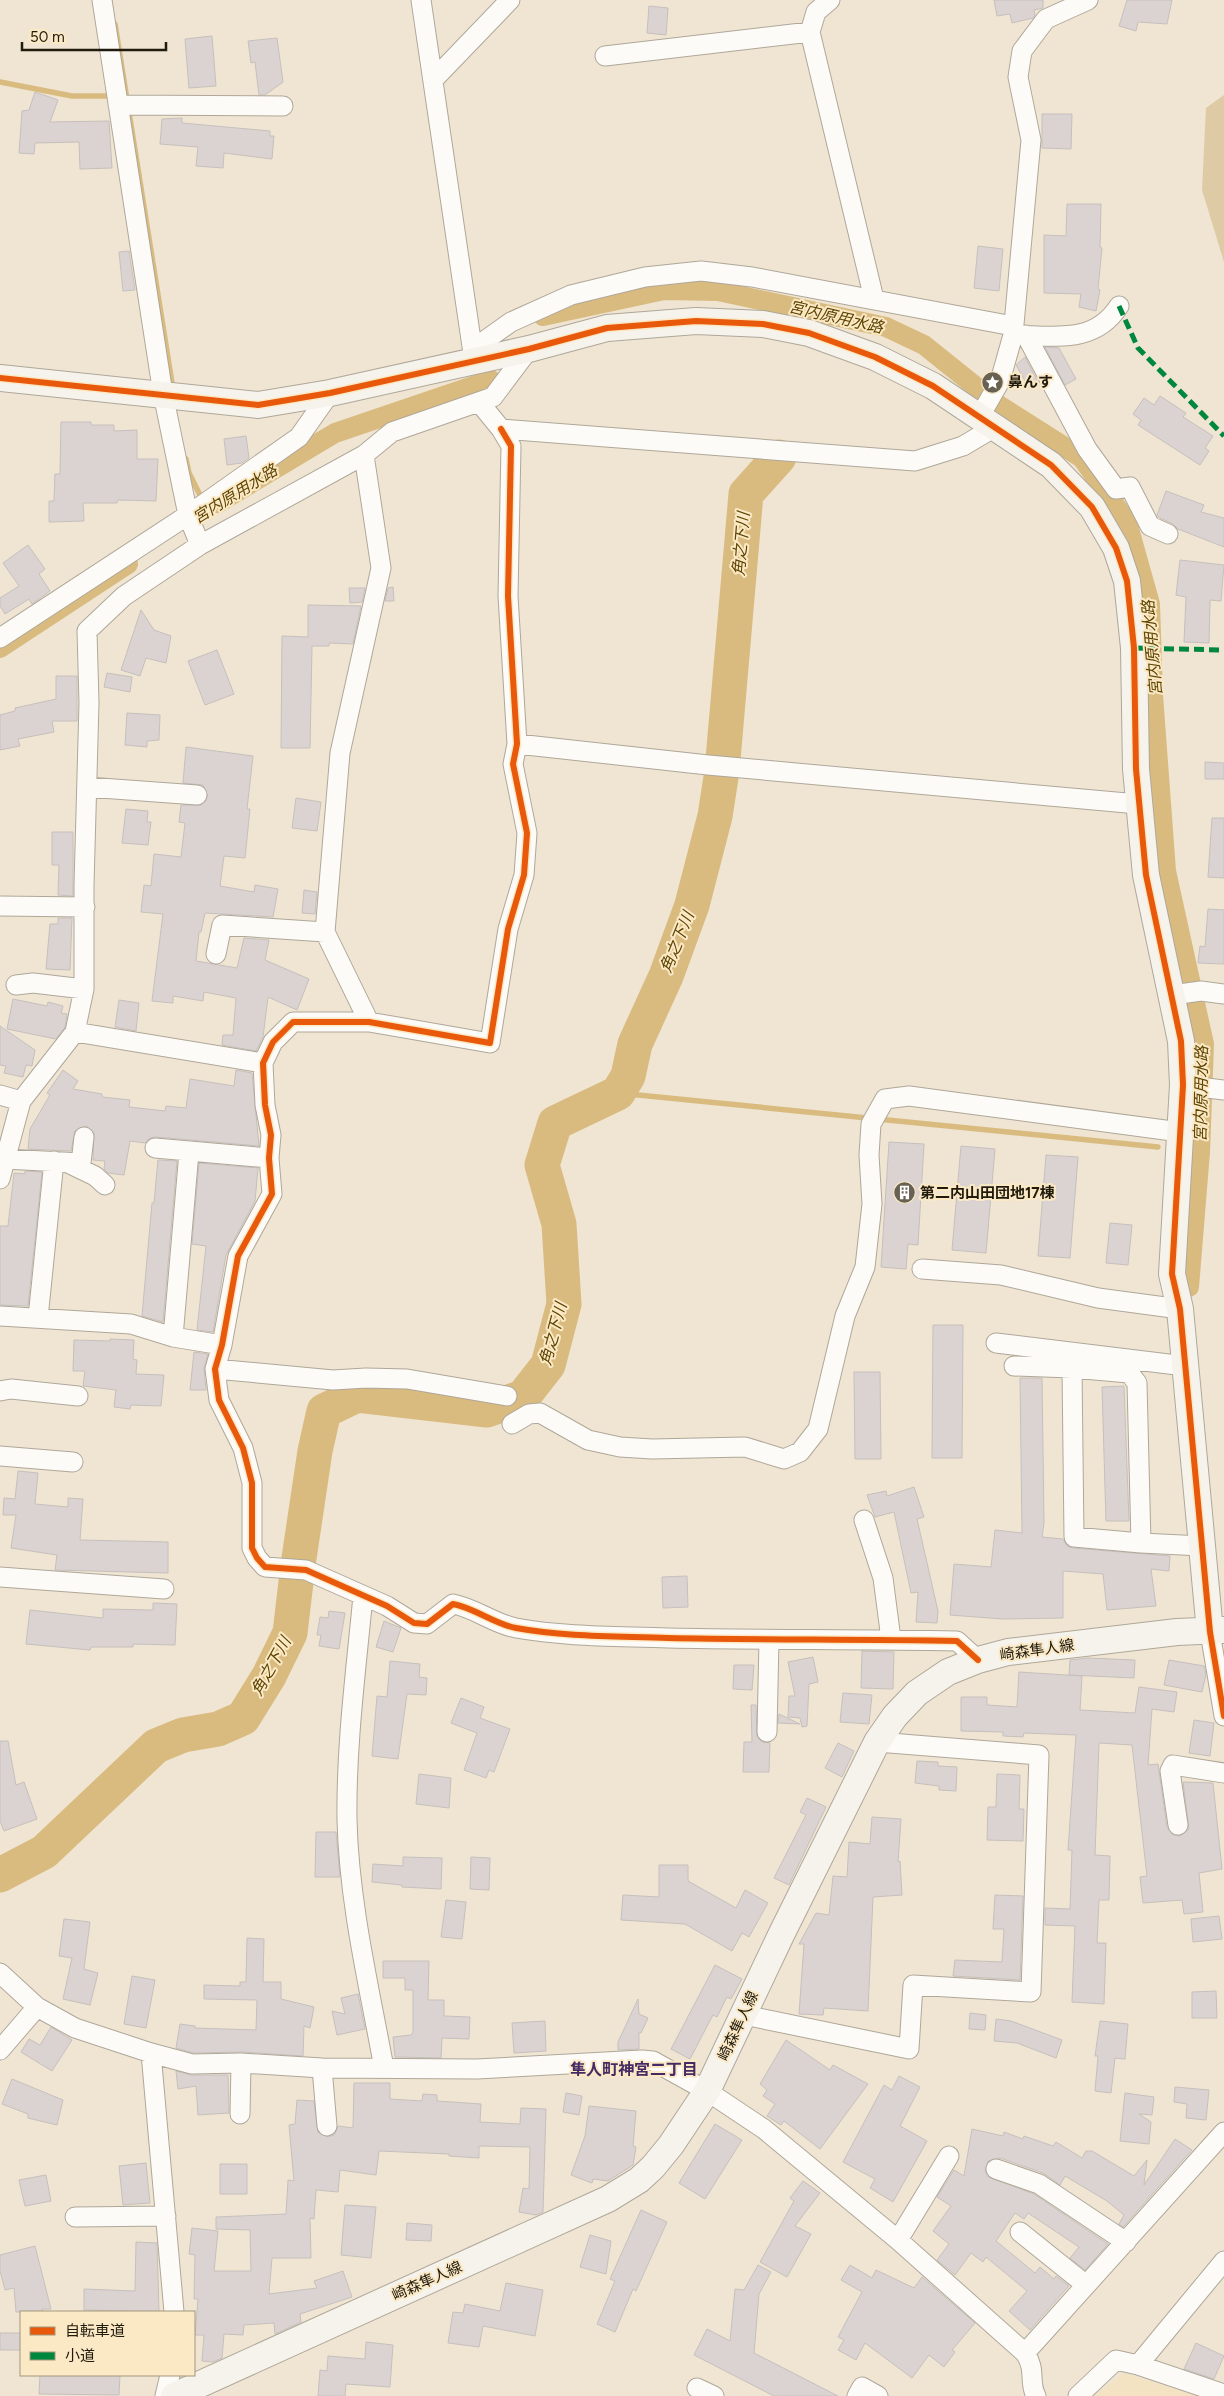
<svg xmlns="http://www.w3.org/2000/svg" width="1224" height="2396" viewBox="0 0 1224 2396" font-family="Figtree,'Noto Sans JP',sans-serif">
	<rect width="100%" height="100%" fill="#efe5d2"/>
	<!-- built -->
	<path fill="#f3e3c3" d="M1124 2373 1197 2396H1094Z"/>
	<!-- green -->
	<path fill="#decaa4" d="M1224 95V262L1202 190 1206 108Z"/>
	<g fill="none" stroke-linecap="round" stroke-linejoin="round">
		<!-- stream -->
		<path stroke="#d9bb7f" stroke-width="5.5" d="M115 24 172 383
			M0 82 72 96H113
			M186 459 189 473 203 501
			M618 1093 1158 1147
			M1194 1151 1200 1152"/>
		<!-- canal -->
		<path stroke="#d9bb7f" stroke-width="20" d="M543 316 664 290 718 291 886 327 924 345 1000 406 1082 458 1127 522 1150 604 1153 695 1166 871 1204 1044 1200 1152 1189 1287
			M218 503 335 433 491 380
			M0 648 128 564"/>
		<!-- river -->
		<path stroke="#d9bb7f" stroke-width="35" d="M0 1875 44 1852 156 1746 183 1735 218 1729 243 1718 269 1676 290 1633 298 1565 315 1451 324 1411 357 1395 487 1410 523 1397 548 1365 564 1304 559 1224 542 1165 555 1123 618 1093 628 1076 635 1044 666 976 692 905 715 816 722 771 746 494 779 457"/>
	</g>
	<!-- building -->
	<path fill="#dbd3d1" stroke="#c6c0bd" d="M994 0H1043V8L1034 10 1035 15 1033 18 1012 23 1010 14 997 16Z
		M1127 0H1172L1167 24 1138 22 1136 31 1119 26Z
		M649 6 668 8 666 35 647 33Z
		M212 36 216 86 189 88 185 39Z
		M277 38 283 82 265 95H259L255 62 251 63 248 41Z
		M35 92 58 100 50 122 109 121 112 168 80 169 79 142 35 143 34 154 19 153 22 111 29 110Z
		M1042 114H1072L1071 149 1042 148Z
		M182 118V123L270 131V136H274L272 159 224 153 223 168 196 166 198 147 160 144 162 119Z
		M1067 204H1101L1100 247 1102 248 1098 289 1100 290 1096 311 1079 307 1081 294 1044 293V235L1066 236Z
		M978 246 1003 249 999 291 974 288Z
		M129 251 135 290 123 291 119 252Z
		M1045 347 1059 348 1076 379 1065 385Z
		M1025 357 1038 382 1029 388 1016 365Z
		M1160 396 1186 413 1183 417 1213 436 1205 448 1209 451 1200 465 1138 425 1141 420 1133 414 1144 398 1154 405Z
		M61 422H91V425H114V431L137 430V459H158L156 501 118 500 117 503H83L84 521 49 522V501H54L55 474H60Z
		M246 436 249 458 242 463 227 465 224 439Z
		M1166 491 1204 505 1201 512 1224 518V547L1178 529 1173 524 1158 517 1157 515Z
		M28 545 45 569 39 574 50 591 32 604 29 599 5 614 0 606V598L19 586 3 563Z
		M1180 560 1224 565 1221 601 1210 600 1209 643 1184 642 1186 597 1176 595Z
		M393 587 394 601H385L388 588Z
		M349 588H365L362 602 350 603Z
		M308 605 361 606 353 644 329 643V646H312L310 748H281L282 636 308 637Z
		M141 610 154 630 171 636 166 663 146 658 140 676 121 670Z
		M217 650 234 694 205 705 188 661Z
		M107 673 132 677 130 692 104 687Z
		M56 676H77V721H52L54 732 18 739 20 746 0 750V715L15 711V708L56 699Z
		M127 713 160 715 159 740 147 741V747L125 745Z
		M186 747 253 756 247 809H250L245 858 224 856 220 886 254 892 255 885 278 889 273 917 205 913 201 932H199L196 961 237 968 244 938 269 940 265 960 309 979 297 1010 268 997 263 1037 256 1051 222 1045 223 1035H233L236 998 204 992 203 1001 173 996V1003L152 1001 163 914 141 912 144 885 151 886 154 854 181 857 185 823 179 822 181 805H201L208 796 203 785 183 783Z
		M1205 762 1224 763V779H1205Z
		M296 798 321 802 317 831 292 828Z
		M126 809 148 811 147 822H151L148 845 122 843Z
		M1212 818H1224V878L1208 877Z
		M52 832H73V896L58 895 59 865H52Z
		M304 890 317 892 315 914 302 913Z
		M1208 909 1224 910V964L1198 963 1200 946 1205 947Z
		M58 918H72L70 970 46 969 50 924H58Z
		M13 999 47 1006 48 1002 63 1006 61 1013 67 1014 65 1027 56 1039 7 1029Z
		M119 1000 139 1003 136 1031 115 1027Z
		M0 1026 35 1050 32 1066 26 1065 23 1077 4 1073 6 1066 0 1065Z
		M63 1070 78 1081 73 1089 102 1094V1097L130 1100 129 1107 165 1111 166 1106 186 1108 190 1079 234 1086 236 1070 252 1073 259 1146 156 1137 150 1138 145 1143 130 1141 124 1175 108 1173 104 1169 105 1161 93 1160 94 1133 86 1126 75 1131 71 1151 28 1149 30 1129 50 1095 47 1093Z
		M889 1142 924 1144 918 1245 908 1244 906 1269 881 1267Z
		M961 1146 995 1149 986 1253 952 1250Z
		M1046 1155 1078 1157 1070 1258 1038 1256Z
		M158 1160 177 1161 163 1322 142 1316 152 1203H154Z
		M199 1163 258 1168 255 1201 226 1255 213 1332 197 1330 206 1246 192 1244Z
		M25 1171 42 1172 28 1306 0 1305V1226H8L14 1173 25 1174Z
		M1110 1223 1132 1225 1128 1265 1106 1263Z
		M933 1325H963L962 1458H932Z
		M110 1339 134 1340 133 1359 137 1360 136 1374 164 1375 161 1406 131 1405 130 1409 114 1407 116 1390 83 1386 85 1371H73L74 1340 110 1341Z
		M194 1352 208 1354 204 1368 206 1390H190Z
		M854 1372H880L881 1459H855Z
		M1020 1378H1042L1044 1523 1042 1537 1063 1539 1067 1546 1073 1548 1170 1556 1169 1571 1151 1569 1156 1606 1107 1610 1103 1574 1063 1571V1618L1003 1619 950 1615 954 1564 991 1567 995 1530 1022 1533Z
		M1124 1386 1129 1521H1106L1102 1387Z
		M18 1471 38 1473 35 1504 68 1507V1498L83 1499 80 1540 168 1542V1573L55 1570 57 1555 11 1548 16 1515H3L4 1498 15 1499Z
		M914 1487 924 1517 917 1519 938 1611 937 1623 916 1622 918 1592 911 1593 894 1512 875 1517 867 1495 886 1491 887 1496Z
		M687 1576 688 1607 663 1608 662 1577Z
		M153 1603 177 1604 175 1645 133 1644V1647H91L90 1650 26 1644 30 1610 103 1618V1609L153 1610Z
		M329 1611 345 1613 339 1649 319 1646 321 1635H317L320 1617 328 1618Z
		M384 1621 401 1628 393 1652 376 1647Z
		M862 1651 894 1652 893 1689 861 1688Z
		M813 1657 818 1682 809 1684 807 1726 802 1727 800 1718 788 1717 789 1696H795L788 1662Z
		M1088 1658 1135 1660 1134 1678 1069 1675 1070 1660Z
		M1169 1660 1204 1666 1206 1674 1202 1692 1164 1685Z
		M390 1661 420 1664 419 1677 427 1678 426 1695 407 1694 398 1759 372 1756 377 1696 387 1697Z
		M734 1665H754L752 1690 733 1689Z
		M1019 1672 1082 1676 1080 1710 1135 1713 1139 1687 1177 1692 1174 1712 1152 1709 1148 1765 1158 1764 1167 1827 1173 1835 1180 1836 1189 1829 1183 1782 1213 1783 1222 1869 1199 1873 1203 1912 1184 1914 1182 1900 1143 1903 1140 1877 1147 1876 1132 1745 1099 1743 1095 1855 1110 1856 1109 1900H1099L1097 1943H1106L1104 2004 1072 2002 1075 1926 1045 1925V1908L1070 1909 1072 1850H1068L1076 1735 1024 1733 1023 1737 1003 1736V1732L961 1731V1697H987V1705L1017 1707Z
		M843 1693 872 1695 869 1724 840 1722Z
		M461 1698 484 1707 480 1718 510 1729 494 1772 489 1770 486 1778 464 1770 477 1733 451 1723Z
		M751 1705H756L757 1737 762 1742 770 1743 769 1772H743L744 1742H752Z
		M779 1714 800 1724 778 1723Z
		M1194 1720 1214 1723 1210 1756 1189 1753Z
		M0 1741H8L16 1785 24 1782 37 1819 4 1831 0 1821Z
		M838 1743 854 1751 842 1777 825 1768Z
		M917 1761 938 1762V1766L957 1767 956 1791 939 1790V1786L915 1783Z
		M419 1774 451 1778 449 1808 416 1804Z
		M997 1774 1020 1775 1019 1809H1024L1023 1841 987 1840 988 1807H996Z
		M807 1798 826 1807 789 1885 774 1878 806 1815 800 1812Z
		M872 1817 901 1819 898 1862 900 1861 902 1895 873 1897 868 2011 824 2008 823 2015 799 2014 804 1944H799L816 1913 829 1915 833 1876 847 1877 849 1842 870 1844Z
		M316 1832H336L340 1877H315Z
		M403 1857 442 1858 441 1889 402 1887V1885L372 1882 373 1864 403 1866Z
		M471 1857 490 1858 489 1890 470 1889Z
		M659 1865H688V1881L736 1908 745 1890 768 1903 749 1937 742 1933 732 1951 685 1924 621 1920 623 1895 659 1897Z
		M995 1895 1023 1896 1020 1980 953 1976 955 1960 1002 1962 1004 1929H993Z
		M446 1900 466 1902 462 1939 441 1937Z
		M1219 1916 1222 1939 1193 1942 1191 1919Z
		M64 1919 90 1922 84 1969 98 1973 90 2005 63 1999 72 1958 59 1956Z
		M247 1938 264 1939 263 1982H281V1999L314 2007 310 2028 304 2026 303 2056 242 2052 193 2053 176 2048 180 2024 195 2026V2028L256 2030 257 2000 204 1999V1985L240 1986V1982H246Z
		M383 1961H429L428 2000H444V2016L470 2017 469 2039 442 2038 441 2058 395 2057 393 2037 411 2035 413 2032V1990H405V1978H383Z
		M715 1965 742 1979 731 1999 727 1997 717 2017 713 2015 690 2059 671 2049Z
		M132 1976 155 1980 146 2028 124 2024Z
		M1216 1991 1217 2018H1192V1992Z
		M358 1994 365 2029 337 2035 332 2011 345 2014 341 1998Z
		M638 1999 639 2014 648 2018 641 2033 639 2032V2049L618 2050V2042Z
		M970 2013 986 2015 985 2030 969 2029Z
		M996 2019 1011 2021 1062 2040 1056 2058 1017 2043 994 2041Z
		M545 2021 546 2051 514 2053 512 2023Z
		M1100 2021 1128 2024 1125 2059 1115 2058 1111 2093 1095 2091 1098 2056H1095Z
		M51 2027 72 2040 52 2071 21 2052 29 2039 40 2045Z
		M786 2040 830 2070 833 2065 868 2084 820 2149 784 2121 781 2125 767 2116 775 2104 763 2096 767 2090 760 2084Z
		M176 2071 192 2075H228L229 2113 198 2115 196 2086 178 2089Z
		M899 2076 920 2087 900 2126 927 2141 893 2202 870 2188 875 2179 843 2162 884 2085 892 2090Z
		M12 2079 63 2100 57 2125 28 2118V2114L2 2104Z
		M354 2083H390V2099L422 2101 423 2094 437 2095V2101L481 2104 480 2122 520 2124 521 2108 546 2109 543 2212 536 2215 519 2212 523 2188 529 2189 530 2147 479 2146V2158L449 2156V2154L379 2151 376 2175 340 2170 338 2192 316 2190 314 2219 310 2218 311 2258H272L269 2294 317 2288 314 2281 343 2271 352 2297 300 2314 301 2322 275 2334 274 2323 244 2325 243 2335 224 2334 222 2358 213 2362 202 2361 204 2335H195L198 2299H194L195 2255 189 2254 192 2228 218 2231 214 2271H251L250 2230 216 2229V2217L286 2214 288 2180 294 2181 289 2125 295 2124 297 2100 314 2101 318 2132 328 2137 334 2135 338 2126 353 2128Z
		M1175 2087 1209 2090 1206 2120 1186 2118 1187 2104 1174 2102Z
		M566 2093 582 2096 579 2115 563 2112Z
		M1125 2093 1154 2097 1152 2115 1139 2114 1151 2122 1149 2144 1120 2141Z
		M589 2106 636 2111 633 2146 636 2147 633 2165 608 2181 593 2179 592 2183 571 2175 585 2136Z
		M715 2124 742 2140 705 2199 679 2183Z
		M972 2129 1003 2136 1004 2132 1023 2139 1024 2136 1053 2146 1056 2142 1082 2158 1086 2151H1092L1134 2176 1147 2160 1144 2185 1175 2139 1192 2150 1123 2227 1119 2224 1124 2215 1107 2201 1065 2176 1060 2185 1043 2173 1000 2158 988 2161 985 2171 988 2177 1034 2194 1108 2244 1085 2270 1070 2258 1079 2247 1028 2213 1024 2219 1015 2213 996 2241 1035 2273 1040 2267 1054 2279 1056 2276 1069 2286 1030 2330 1009 2311 1027 2291 986 2257 983 2262 971 2253 955 2275 937 2260 949 2244 933 2231 951 2206 937 2197 954 2170 964 2176Z
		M146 2163 150 2203 123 2205 119 2166Z
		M220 2164H247V2194H220Z
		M46 2175 51 2201 25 2206 19 2180Z
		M803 2181 820 2193 795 2226 811 2234 787 2277 760 2262 794 2201 790 2198Z
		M345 2205 376 2207 371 2258 341 2255Z
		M641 2210 667 2222 636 2291 633 2289 615 2332 597 2324 615 2281 610 2279Z
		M407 2223 432 2225 431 2241 406 2240Z
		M590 2235 611 2241 606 2274 580 2267Z
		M136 2242 157 2243 159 2312 84 2310V2289L135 2291Z
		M35 2246 51 2309H42L43 2312H16L14 2288 5 2290 0 2271V2255Z
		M758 2265 771 2272 759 2294 754 2353 838 2396H774L694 2355 707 2329 730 2341 735 2289 744 2290Z
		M850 2265 872 2278 876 2270 914 2288 922 2277 975 2323 952 2350 955 2352 944 2367 929 2355 912 2378 865 2343 856 2360 838 2350 844 2340 838 2337 862 2292 841 2280Z
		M506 2283 543 2290 535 2336 483 2326 479 2347 448 2343 453 2312 463 2313 465 2304 500 2311Z
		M0 2333H21V2350H0Z
		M366 2342 393 2345 390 2387 346 2384 345 2396H318L320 2370 327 2371 328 2356 365 2359Z
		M1196 2343 1224 2356 1214 2379 1184 2369Z
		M40 2375H120L119 2395 39 2394Z"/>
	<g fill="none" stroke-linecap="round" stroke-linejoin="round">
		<defs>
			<path id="street" d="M421 0 474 360
				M830 0 816 12 810 32 874 299
				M605 56 810 32
				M434 79 510 0
				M118 105 283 106
				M1016 335C1055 336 1095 344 1119 306
				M1026 335 1087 449 1116 489 1130 487 1150 526 1168 534
				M473 349 511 322 571 295 645 277 701 271 752 277 1013 326
				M479 402 501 429 915 461 963 446 995 427
				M980 416 1000 381 1013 335 1031 140 1018 77 1022 51 1046 19 1088 0
				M501 429 511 446 508 596 517 744 513 764 527 833 524 875 508 929 490 1043 369 1022H293L273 1042 263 1063 265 1105 271 1135 269 1158 272 1194 238 1256 222 1345 215 1369 219 1400 243 1448 252 1483V1548L257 1558 265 1567 306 1570 387 1606 414 1623 427 1624 453 1604C475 1608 494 1624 516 1628 566 1637 618 1636 668 1638 764 1640 861 1639 957 1641L978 1660
				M200 545 364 455
				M0 638 188 515 299 437 330 393
				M517 744 708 765 1138 804
				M87 787 197 795
				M0 906 85 907
				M325 932 369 1022
				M216 954 222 925 325 932 340 753 381 568 364 455 392 432 493 397 529 349
				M16 985 33 983 84 989
				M1172 995 1201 991 1224 994
				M75 1032 263 1063
				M1183 1085 1224 1090
				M0 1095 21 1101
				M155 1148 269 1158
				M5 1159 81 1163 84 1137
				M68 1163 95 1176 105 1185
				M0 1179 21 1101 75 1032 84 989V885L89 703 87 631 124 596 200 545 188 515 163 394 102 0
				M922 1269 1001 1275 1098 1298 1180 1309
				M0 1316 131 1324 173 1337 222 1345
				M38 1318 54 1161
				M173 1337 189 1152
				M996 1343 1185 1366
				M1014 1366 1072 1368
				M215 1369 333 1380 366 1378 407 1379 507 1396
				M0 1391 11 1389 78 1396
				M512 1424 529 1414 540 1413 588 1440 620 1447 652 1449 745 1447 784 1459 800 1452 818 1429 845 1316 865 1267 872 1204 869 1155 871 1124 885 1099 909 1096 1180 1132
				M0 1456 73 1462
				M864 1520 883 1578 891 1639
				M1141 1543 1137 1383 1129 1373 1072 1368 1074 1537 1141 1543 1202 1546
				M0 1577 164 1589
				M363 1596C356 1670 346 1745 347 1820 349 1903 369 1986 384 2068
				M1210 1632 1224 1716
				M767 1732 769 1640
				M1178 1825 1170 1771 1173 1765 1224 1773
				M0 1973 37 2007 75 2028 151 2053 192 2064 241 2063 322 2068 477 2069 642 2060 653 2061 707 2091 764 2129 898 2240 1025 2353C1037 2371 1028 2381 1036 2396
				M744 2015 909 2049 913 1985 1031 1992 1039 1755 877 1742
				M0 2050 37 2007
				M151 2053 174 2312
				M322 2068 327 2126
				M240 2114 241 2063
				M996 2169 1039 2184 1126 2242
				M75 2217 166 2216
				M1020 2232 1086 2285
				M898 2240 949 2156
				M1025 2353 1224 2132
				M1138 2365 1224 2261
				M697 2388 714 2396
				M165 2396 170 2375
				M857 2396 862 2387 878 2396
				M1078 2396 1116 2360 1138 2365 1224 2394"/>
			<path id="secondary" d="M0 378 258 405 330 393 529 349 607 328 696 321 763 324 809 333 875 357 933 386 1051 465 1092 507 1116 548 1127 581 1134 648 1136 769 1146 875 1181 1041 1183 1085 1172 1274 1180 1309 1210 1632
				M174 2396 608 2199 639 2180 653 2167 671 2145 707 2091 781 1935 877 1742 895 1716 917 1693 948 1672 978 1660 1008 1652 1177 1632 1224 1630"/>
		</defs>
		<!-- street casing -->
		<use href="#street" stroke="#afa799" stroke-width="21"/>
		<!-- secondary casing -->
		<use href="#secondary" stroke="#afa799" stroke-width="28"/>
		<!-- street -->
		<use href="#street" stroke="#fdfbf8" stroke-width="19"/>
		<!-- secondary -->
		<use href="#secondary" stroke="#f6f3ed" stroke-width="26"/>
		<!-- quiet -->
		<path stroke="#00873e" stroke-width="5" stroke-dasharray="10 5" stroke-linecap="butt" d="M1119 306 1138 348 1224 436
			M1134 648 1224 650"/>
		<defs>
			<path id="cycleway" d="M0 378 258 405 330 393 529 349 607 328 696 321 763 324 809 333 875 357 933 386 1051 465 1092 507 1116 548 1127 581 1134 648 1136 769 1146 875 1181 1041 1183 1085 1172 1274 1180 1309 1210 1632 1224 1716
				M501 429 511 446 508 596 517 744 513 764 527 833 524 875 508 929 490 1043 369 1022H293L273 1042 263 1063 265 1105 271 1135 269 1158 272 1194 238 1256 222 1345 215 1369 219 1400 243 1448 252 1483V1548L257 1558 265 1567 306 1570 387 1606 414 1623 427 1624 453 1604C475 1608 494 1624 516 1628 566 1637 618 1636 668 1638 764 1640 861 1639 957 1641L978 1660"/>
		</defs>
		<!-- cycleway casing -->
		<use href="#cycleway" stroke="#fbe9c6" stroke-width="9"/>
		<!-- cycleway -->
		<use href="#cycleway" stroke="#e8590c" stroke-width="6"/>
	</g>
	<!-- icons -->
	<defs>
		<symbol id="sight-disc" viewBox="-11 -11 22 22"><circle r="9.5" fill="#696253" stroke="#fbe9c6"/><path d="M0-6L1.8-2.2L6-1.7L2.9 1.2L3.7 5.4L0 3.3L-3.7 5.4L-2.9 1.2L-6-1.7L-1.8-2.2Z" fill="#fff"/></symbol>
		<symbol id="building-disc" viewBox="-11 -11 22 22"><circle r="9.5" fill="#696253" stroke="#fbe9c6"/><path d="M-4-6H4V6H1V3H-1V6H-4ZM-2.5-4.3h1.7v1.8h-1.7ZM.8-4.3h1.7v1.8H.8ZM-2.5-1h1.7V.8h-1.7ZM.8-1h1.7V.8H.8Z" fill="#fff"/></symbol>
	</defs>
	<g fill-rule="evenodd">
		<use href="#sight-disc" x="980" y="370" width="25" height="25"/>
		<use href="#building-disc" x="892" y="1180" width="25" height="25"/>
	</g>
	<g text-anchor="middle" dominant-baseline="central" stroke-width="4" stroke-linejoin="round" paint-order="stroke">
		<!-- poi labels -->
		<g font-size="15" font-weight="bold" fill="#211b0e" stroke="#fbe9c6" text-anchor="start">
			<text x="1008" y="382">鼻んす</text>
			<text x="920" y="1193">第二内山田団地17棟</text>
		</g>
		<!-- street labels -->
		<g font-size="15" fill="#211b0e" stroke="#fbe9c6">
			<text transform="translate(1037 1650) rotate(-8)">崎森隼人線</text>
			<text transform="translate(738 2026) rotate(-65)">崎森隼人線</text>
			<text transform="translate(427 2281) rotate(-24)">崎森隼人線</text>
		</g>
		<!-- water labels -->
		<g font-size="16" font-style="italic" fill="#5e4401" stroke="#fbe9c6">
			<text transform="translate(836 317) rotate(13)">宮内原用水路</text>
			<text transform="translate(235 494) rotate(-32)">宮内原用水路</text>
			<text transform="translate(741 544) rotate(-85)">角之下川</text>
			<text transform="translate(1152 648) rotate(-95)">宮内原用水路</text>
			<text transform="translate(677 942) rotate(-68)">角之下川</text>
			<text transform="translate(1201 1094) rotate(-89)">宮内原用水路</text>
			<text transform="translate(553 1334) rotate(-75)">角之下川</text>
			<text transform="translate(271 1666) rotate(-61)">角之下川</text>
		</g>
		<!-- neighbourhood labels -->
		<g font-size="16" font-weight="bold" fill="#452b65" stroke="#fbe9c6">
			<text x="634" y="2069">隼人町神宮二丁目</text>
		</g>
	</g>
	<!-- legend -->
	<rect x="20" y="2311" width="175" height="65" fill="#fbe9c6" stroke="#a4977c"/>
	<rect x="30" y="2327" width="25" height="8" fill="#e8590c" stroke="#a4977c"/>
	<text x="65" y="2336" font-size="15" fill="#211b0e">自転車道</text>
	<rect x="30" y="2352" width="25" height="8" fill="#00873e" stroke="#a4977c"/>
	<text x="65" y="2361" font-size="15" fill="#211b0e">小道</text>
	<!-- scale -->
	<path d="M22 42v8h144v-8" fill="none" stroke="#211b0e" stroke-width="2.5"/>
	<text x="30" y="42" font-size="15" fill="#211b0e" stroke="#fbe9c6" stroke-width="4" paint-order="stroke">50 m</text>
</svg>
